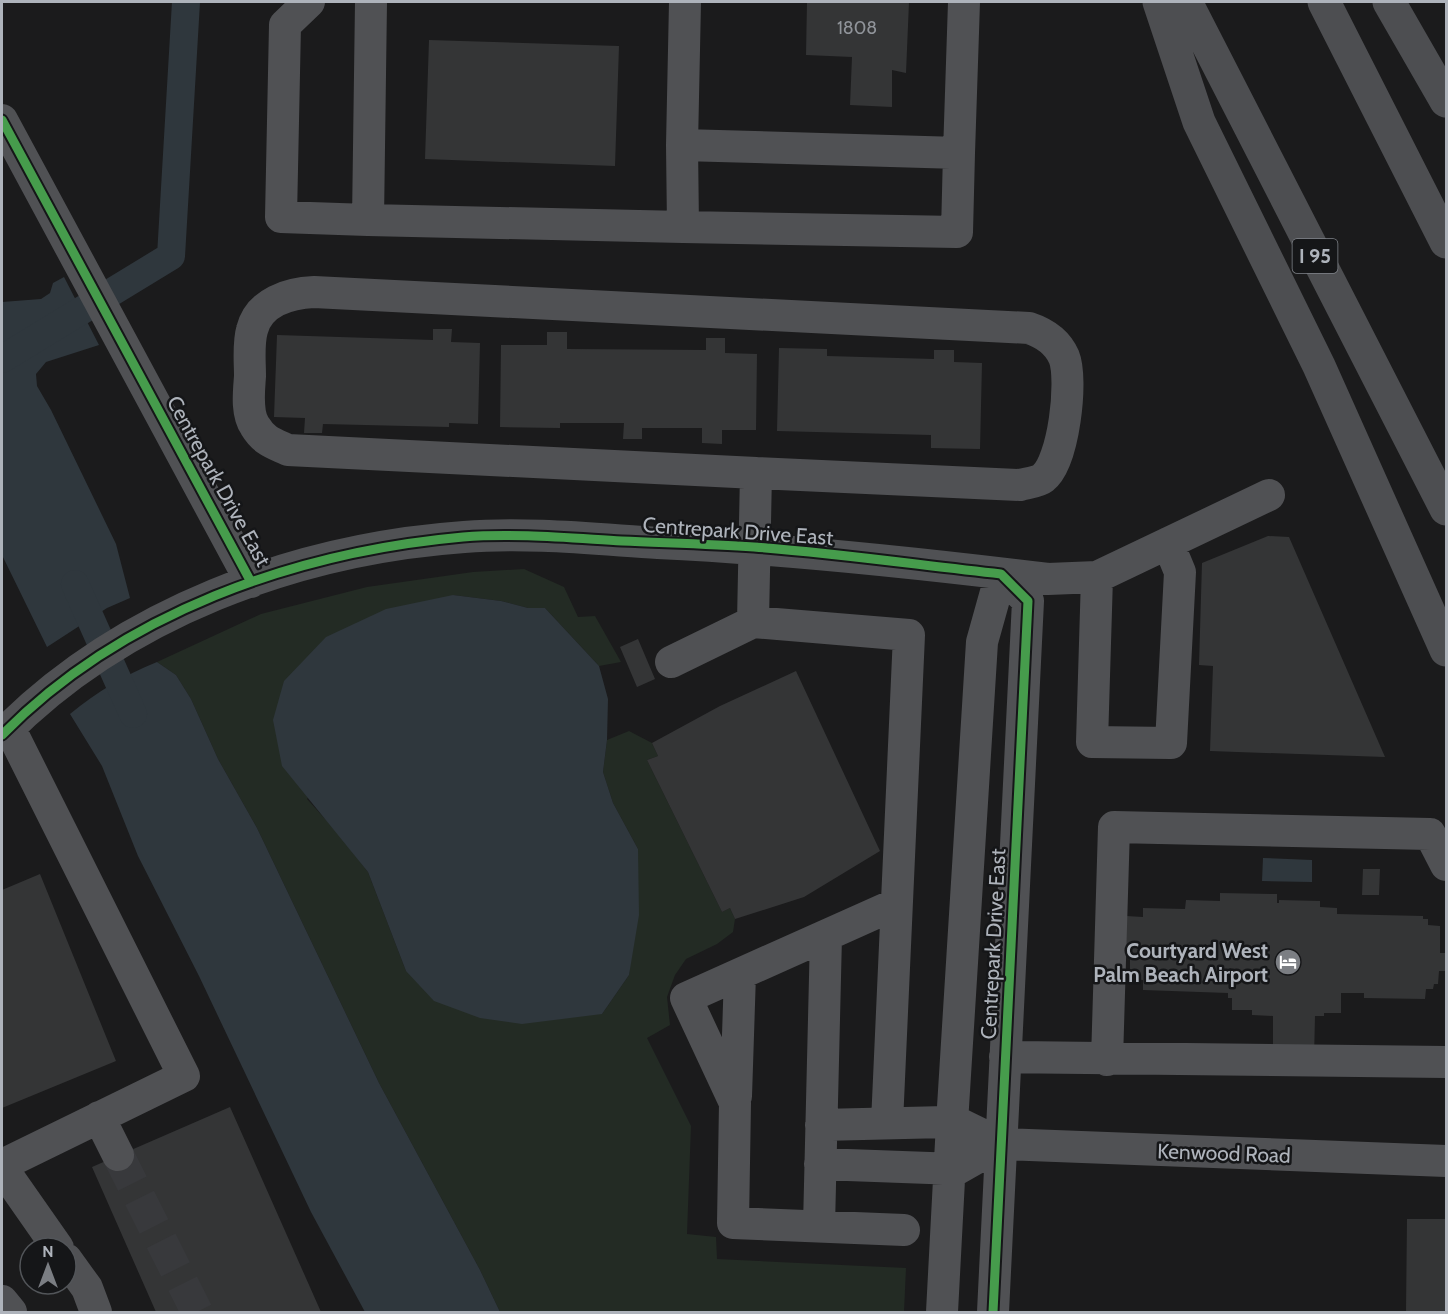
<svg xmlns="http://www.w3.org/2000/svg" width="1448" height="1314" viewBox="0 0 1448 1314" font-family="Cabin,sans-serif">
	<rect width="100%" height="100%" fill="#1b1b1c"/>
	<!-- green -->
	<path fill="#232b24" d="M524 569 564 587 578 617 595 616 621 662 599 666 545 608H528L501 601 453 595 307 799 337 832 368 872 406 971 602 1014 629 975 638 849 613 803 603 772 607 740 629 731 652 743 658 756 647 760 722 912 730 908 735 919 733 932 717 944 686 959 675 975 667 997 670 1025 647 1038 691 1126 687 1234 716 1237 717 1259 906 1268 904 1312H500L480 1270 379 1083 257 828 218 759 191 699 176 675 157 662 261 614 367 587 473 572Z"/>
	<!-- water -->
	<path fill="#2f373d" d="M64 277 99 345 46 362 36 374 37 386 51 410 116 544 130 598 107 608 47 647 2 555V302L41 299 50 293 53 283Z
		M453 595 501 601 528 608H545L599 666 608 699 607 740 603 772 613 803 638 849 639 915 629 975 602 1014 522 1024 480 1018 434 1001 406 971 368 872 282 766 273 720 284 681 326 637 386 609Z
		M157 662 176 675 191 699 218 759 257 828 379 1083 480 1270 500 1312H365L311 1212 199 976 138 856 102 766 70 714C98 691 123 676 157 662Z
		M1263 858 1312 860V882L1262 881Z"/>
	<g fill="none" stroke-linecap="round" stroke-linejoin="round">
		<!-- canal -->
		<path stroke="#2f373d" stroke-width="28" d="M2 359 171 256 186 2
			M75 584 133 714"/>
	</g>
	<!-- building -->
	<path fill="#343536" d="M807 2H909L906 73 892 70V107L850 105 852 57 806 55Z
		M429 40 619 46 615 166 425 159Z
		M433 329H452L451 342 480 343 478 424 449 423V427L323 424 322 433H304L305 418 274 417 277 335 433 340Z
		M547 332H567V349L706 350V338H725V353L757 354 756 430H722V444L702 443V428H642V439H623L624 423H560V428L500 427 501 345H547Z
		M779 348 827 349V356L934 359V350H954V362L982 363 980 449 931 448V435L777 431Z
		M1268 536 1289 537 1385 757 1210 751 1213 666 1199 665 1202 563Z
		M638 639 655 679 637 687 620 647Z
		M796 671 880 851 804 897 735 919 730 908 722 912 647 760 658 756 652 743 720 706Z
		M1363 869H1380L1379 895H1362Z
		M40 874 116 1061 2 1108V890Z
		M1220 893 1277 894V903H1279V900L1320 901V907L1337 908V914L1423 916V919H1428V925L1440 926V953H1446L1445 971H1439L1438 984H1434L1433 989H1426L1425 999 1364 998V993H1341V1013H1324V1016H1315L1314 1059 1273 1058V1016L1252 1015V1010H1232V998H1228V993L1143 990V980L1130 979V949H1125L1126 916 1143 917V908L1185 909 1186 900 1220 901Z
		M230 1107 321 1312H156L92 1167Z
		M1407 1219H1446V1312H1406Z"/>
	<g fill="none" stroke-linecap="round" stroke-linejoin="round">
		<!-- minor-tunnel -->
		<path stroke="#38393c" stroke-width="32" stroke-dasharray="32 16" stroke-linecap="butt" d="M118 1155 197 1312"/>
		<!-- minor -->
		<path stroke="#505154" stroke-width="32" d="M309 2 285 25 281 217 368 220
			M371 2 368 220 683 227 682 145 685 2
			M2 120 251 582
			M682 145 959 153 964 2
			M683 227 957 232 959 153
			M1097 577 1092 742 1171 743 1180 572 1168 543
			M753 622 909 635 887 1123
			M671 662 753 622 756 473 1020 485C1027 483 1038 482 1043 478 1064 462 1073 379 1064 357 1057 341 1044 333 1029 328L314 292C289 293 259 302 252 330 248 344 250 362 250 376 249 391 246 413 255 426 264 441 273 443 288 450L756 473
			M2 735C122 613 296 549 464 537 528 532 594 539 658 543 788 549 918 563 1048 579L1097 577 1269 495
			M896 904 686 998 735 1103 733 1223 904 1230
			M1005 1057 1446 1062
			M1107 1060 1114 827 1430 834 1446 865
			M736 1096 740 974
			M99 1117 118 1155
			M821 1125 946 1122 962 1125 1001 1144 1446 1161
			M820 1164 957 1169 1001 1144
			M2 1165 184 1076 9 727
			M2 1168 58 1248
			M819 1226 826 936
			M66 1259 87 1288 96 1312
			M2 1301 11 1312
			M942 1312 952 1123 982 642 1001 574
			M993 1312 1028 601 1001 574"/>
		<!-- highway -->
		<path stroke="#4d4e51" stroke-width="33" d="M1159 2 1199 122 1319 366 1446 650
			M1186 2 1446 509
			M1324 2 1446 242
			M1389 2 1446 101"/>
		<defs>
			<path id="cycleway" d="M2 120 251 582
				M2 735C122 613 295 552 463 537 515 533 569 538 622 541 666 543 710 544 754 547 836 553 918 565 1001 574L1028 601 993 1312"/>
		</defs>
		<!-- cycleway casing -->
		<use href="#cycleway" stroke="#151618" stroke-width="13"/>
		<!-- cycleway -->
		<use href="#cycleway" stroke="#469c4c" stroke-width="9"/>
	</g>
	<!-- icons -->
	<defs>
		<symbol id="hotel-disc" viewBox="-11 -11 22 22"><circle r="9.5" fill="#7b7e83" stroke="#151618"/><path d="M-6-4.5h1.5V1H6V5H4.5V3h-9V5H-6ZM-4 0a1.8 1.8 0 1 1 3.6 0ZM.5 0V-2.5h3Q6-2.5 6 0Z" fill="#fff"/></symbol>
	</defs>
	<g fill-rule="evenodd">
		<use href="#hotel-disc" x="1273" y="947" width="30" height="30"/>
	</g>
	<g text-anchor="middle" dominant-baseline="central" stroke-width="5" stroke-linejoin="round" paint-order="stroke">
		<!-- number labels -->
		<g font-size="18" fill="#90949a">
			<text x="857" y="28">1808</text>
		</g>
		<!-- shield labels -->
		<rect fill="#151618" stroke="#80848a" stroke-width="1.5" x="1292.5" y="239" width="45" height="34" rx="4.5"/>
		<g font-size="20" font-weight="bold" fill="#aeb3bb">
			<text x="1315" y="256">I 95</text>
		</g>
		<!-- street labels -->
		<g font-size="21" fill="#aeb3bb" stroke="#151618">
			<text transform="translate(219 481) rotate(61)">Centrepark Drive East</text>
			<text transform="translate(738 531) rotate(4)">Centrepark Drive East</text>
			<text transform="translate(993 944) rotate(-87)">Centrepark Drive East</text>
			<text transform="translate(1224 1153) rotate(2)">Kenwood Road</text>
		</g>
		<!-- poi labels -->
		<g font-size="21" font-weight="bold" fill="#aeb3bb" stroke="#151618" text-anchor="end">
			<text x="1268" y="950">Courtyard West<tspan x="1268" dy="24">Palm Beach Airport</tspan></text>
		</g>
	</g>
	<!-- border -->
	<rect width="1448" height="1314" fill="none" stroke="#aeb3bb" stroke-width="6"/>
	<!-- north arrow -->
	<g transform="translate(48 1266)"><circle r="28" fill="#151618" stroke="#525559" stroke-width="1.5"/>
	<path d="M0-4.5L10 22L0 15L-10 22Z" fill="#7b7e83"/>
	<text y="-9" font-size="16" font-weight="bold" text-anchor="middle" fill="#aeb3bb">N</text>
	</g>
</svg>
